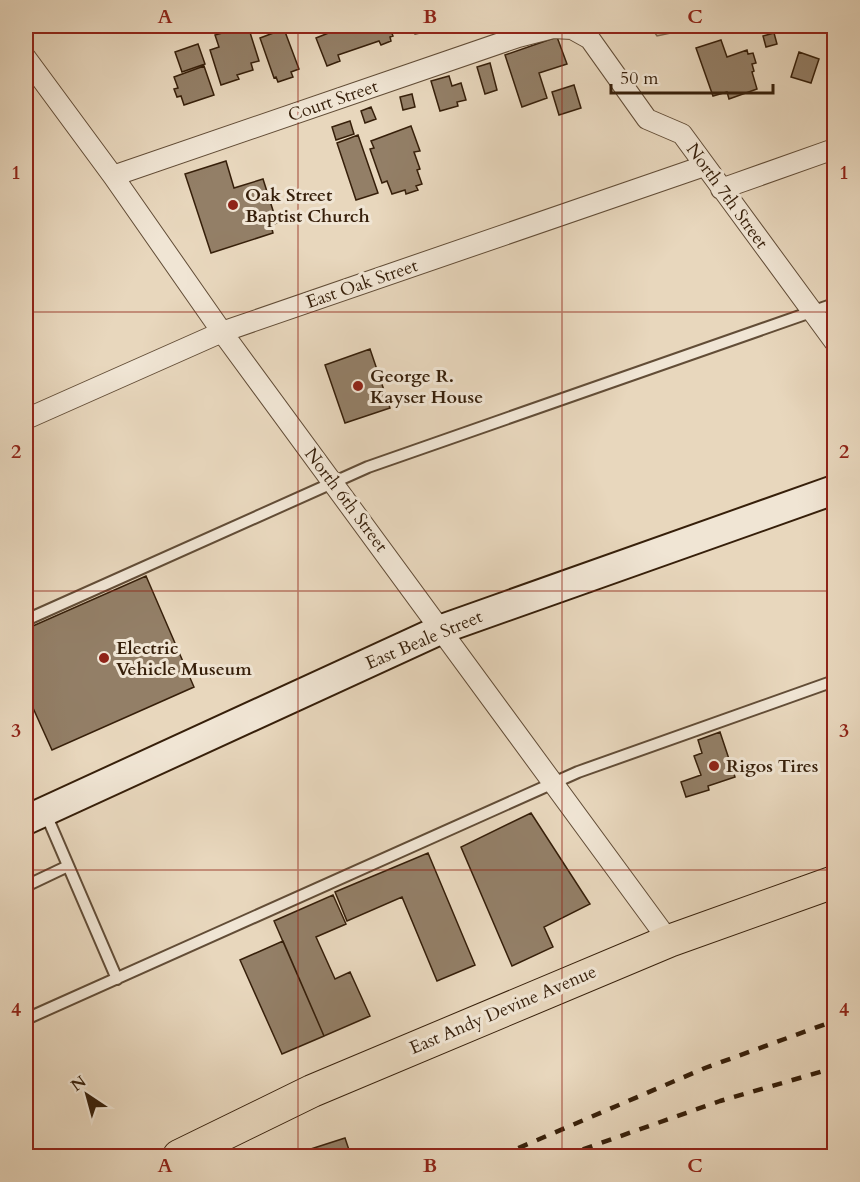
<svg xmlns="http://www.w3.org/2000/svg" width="860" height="1182" viewBox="0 0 860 1182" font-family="Cardo,serif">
	<rect width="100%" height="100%" fill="#e8d7bd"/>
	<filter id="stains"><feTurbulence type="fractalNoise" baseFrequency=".00333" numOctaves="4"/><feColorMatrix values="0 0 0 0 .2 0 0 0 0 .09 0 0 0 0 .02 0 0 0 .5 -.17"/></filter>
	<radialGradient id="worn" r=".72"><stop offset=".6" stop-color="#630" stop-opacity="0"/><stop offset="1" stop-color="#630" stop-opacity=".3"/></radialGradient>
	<!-- green -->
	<path fill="#cab89f" stroke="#806c54" stroke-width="1.5" d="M650 26H704L657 36Z"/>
	<!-- building -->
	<path fill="#937f67" stroke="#361f0a" stroke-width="1.5" d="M248 26 259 61 251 63 253 70 237 75 239 79 221 85 210 50 219 47 215 35Z
		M346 26H389L393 36 390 37 391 41 381 45 379 41 338 55 340 61 327 66 316 38Z
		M412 26H438L432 28 433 31 415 34Z
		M284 29 299 69 291 72 293 77 278 82 276 77 274 78 260 38Z
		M774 33 777 44 766 47 763 36Z
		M557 37 567 64 539 73 547 98 522 107 505 55Z
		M721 40 727 57 747 50 748 54 753 53 756 63 752 64 754 71 752 72 757 89 729 99 727 92 713 96 696 48Z
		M198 44 205 64 182 72 175 52Z
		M799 52 819 59 811 83 791 77Z
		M490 63 497 90 485 94 477 67Z
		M204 66 214 95 184 105 181 96 177 97 174 89 178 88 174 77Z
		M449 76 452 86 461 83 466 100 457 102 458 106 440 111 431 81Z
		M574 85 581 108 559 115 552 92Z
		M412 94 415 107 403 110 400 97Z
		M371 107 376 119 365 123 361 111Z
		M350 121 354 134 336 140 332 127Z
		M411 126 420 151 414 152 420 169 417 170 422 184 416 186 418 190 406 194 405 190 392 194 387 181 382 183 370 149 374 148 371 141Z
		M358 135 378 193 356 200 337 143Z
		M226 161 234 188 263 179 277 223 271 225 273 233 211 253 185 174Z
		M370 349 390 408 345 423 325 365Z
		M146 576 194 687 52 750 33 708 29 710 26 701V696L27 695 26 691V629Z
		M720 732 735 777 708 786 709 790 686 797 681 782 701 775 694 756 702 753 698 740Z
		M531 813 590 904 544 927 553 947 512 966 461 847Z
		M428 853 475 965 437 981 402 897 347 921 335 892Z
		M333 895 346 924 316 937 335 979 350 972 370 1016 324 1036 274 921Z
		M283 941 324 1036 282 1054 240 960Z
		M345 1138 351 1156H289Z"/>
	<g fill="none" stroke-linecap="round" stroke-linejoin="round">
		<defs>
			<path id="lane" d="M26 620 368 467 834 304
				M45 812 117 979
				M26 886 68 866
				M26 1019 578 772 834 681"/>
			<path id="street" d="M26 58 113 176 222 332 669 941
				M113 176 518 37 553 28 572 29 590 39 647 119 682 134 834 341
				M721 189 834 149
				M26 419 222 332 704 166"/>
			<path id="secondary" d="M26 820 442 629 834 490"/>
			<path id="primary" d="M179 1156 312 1091 669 941 834 882"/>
		</defs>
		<!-- lane casing -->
		<use href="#lane" stroke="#624d37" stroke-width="14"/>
		<!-- street casing -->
		<use href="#street" stroke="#624d37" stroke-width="22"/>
		<!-- secondary casing -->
		<use href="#secondary" stroke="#361f0a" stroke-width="32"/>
		<!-- primary casing -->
		<use href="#primary" stroke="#361f0a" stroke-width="34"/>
		<!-- lane -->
		<use href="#lane" stroke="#f0e5d4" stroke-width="10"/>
		<!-- street -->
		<use href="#street" stroke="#f0e5d4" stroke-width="20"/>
		<!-- secondary -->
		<use href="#secondary" stroke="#f0e5d4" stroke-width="28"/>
		<!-- primary -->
		<use href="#primary" stroke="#e8d7bd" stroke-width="32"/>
		<!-- rail -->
		<path stroke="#361f0a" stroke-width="4.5" stroke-dasharray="10 10" stroke-linecap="butt" d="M500 1156 705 1068 834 1021
			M564 1156 720 1101 834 1068"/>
	</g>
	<!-- grid -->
	<path fill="none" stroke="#8f2418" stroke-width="1.5" stroke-opacity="0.55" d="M298 26V1156M562 26V1156M26 312H834M26 591H834M26 870H834"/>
	<!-- markers -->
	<g fill="#8f2418" stroke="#f0e5d4" stroke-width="2">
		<circle cx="233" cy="205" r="6"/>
		<circle cx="358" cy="386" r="6"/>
		<circle cx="104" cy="658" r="6"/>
		<circle cx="714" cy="766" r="6"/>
	</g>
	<g text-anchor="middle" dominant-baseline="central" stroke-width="6" stroke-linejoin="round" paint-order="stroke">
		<!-- street labels -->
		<g font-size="18" fill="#361f0a" stroke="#f0e5d4">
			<text transform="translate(333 101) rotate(-19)">Court Street</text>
			<text transform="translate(727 196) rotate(54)">North 7th Street</text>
			<text transform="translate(362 284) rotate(-19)">East Oak Street</text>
			<text transform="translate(346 500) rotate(53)">North 6th Street</text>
			<text transform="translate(424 640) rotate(-23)">East Beale Street</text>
			<text transform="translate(503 1010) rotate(-23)">East Andy Devine Avenue</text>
		</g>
		<!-- poi labels -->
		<g font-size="18" font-weight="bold" fill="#361f0a" stroke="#f0e5d4" text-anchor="start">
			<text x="245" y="195">Oak Street<tspan x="245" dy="21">Baptist Church</tspan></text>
			<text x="370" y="376">George R.<tspan x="370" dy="21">Kayser House</tspan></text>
			<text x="116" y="648">Electric<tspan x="116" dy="21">Vehicle Museum</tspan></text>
			<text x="726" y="766">Rigos Tires</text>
		</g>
	</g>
	<!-- margin -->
	<rect width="860" height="1182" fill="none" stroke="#e8d7bd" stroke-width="66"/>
	<!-- north arrow -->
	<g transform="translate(87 1095) rotate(324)" stroke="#f0e5d4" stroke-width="4.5" paint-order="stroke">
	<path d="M0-4.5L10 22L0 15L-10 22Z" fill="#361f0a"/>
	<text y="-9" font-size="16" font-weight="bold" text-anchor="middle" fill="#361f0a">N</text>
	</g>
	<!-- scale -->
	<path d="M611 84v9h162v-9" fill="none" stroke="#361f0a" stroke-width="3"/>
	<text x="620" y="84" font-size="18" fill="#361f0a" stroke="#f0e5d4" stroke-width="4.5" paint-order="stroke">50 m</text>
	<rect x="33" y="33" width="794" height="1116" fill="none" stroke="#8f2418" stroke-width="2"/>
	<g font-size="20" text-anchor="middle" font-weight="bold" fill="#8f2418">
		<text x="165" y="23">A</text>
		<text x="430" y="23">B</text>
		<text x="695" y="23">C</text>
		<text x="16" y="179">1</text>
		<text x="844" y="179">1</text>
		<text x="16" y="458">2</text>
		<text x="844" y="458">2</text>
		<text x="16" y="737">3</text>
		<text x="844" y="737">3</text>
		<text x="16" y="1016">4</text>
		<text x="844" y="1016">4</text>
		<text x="165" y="1172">A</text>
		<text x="430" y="1172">B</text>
		<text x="695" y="1172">C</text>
	</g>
	<rect width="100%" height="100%" filter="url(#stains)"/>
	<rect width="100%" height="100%" fill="url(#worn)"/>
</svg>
